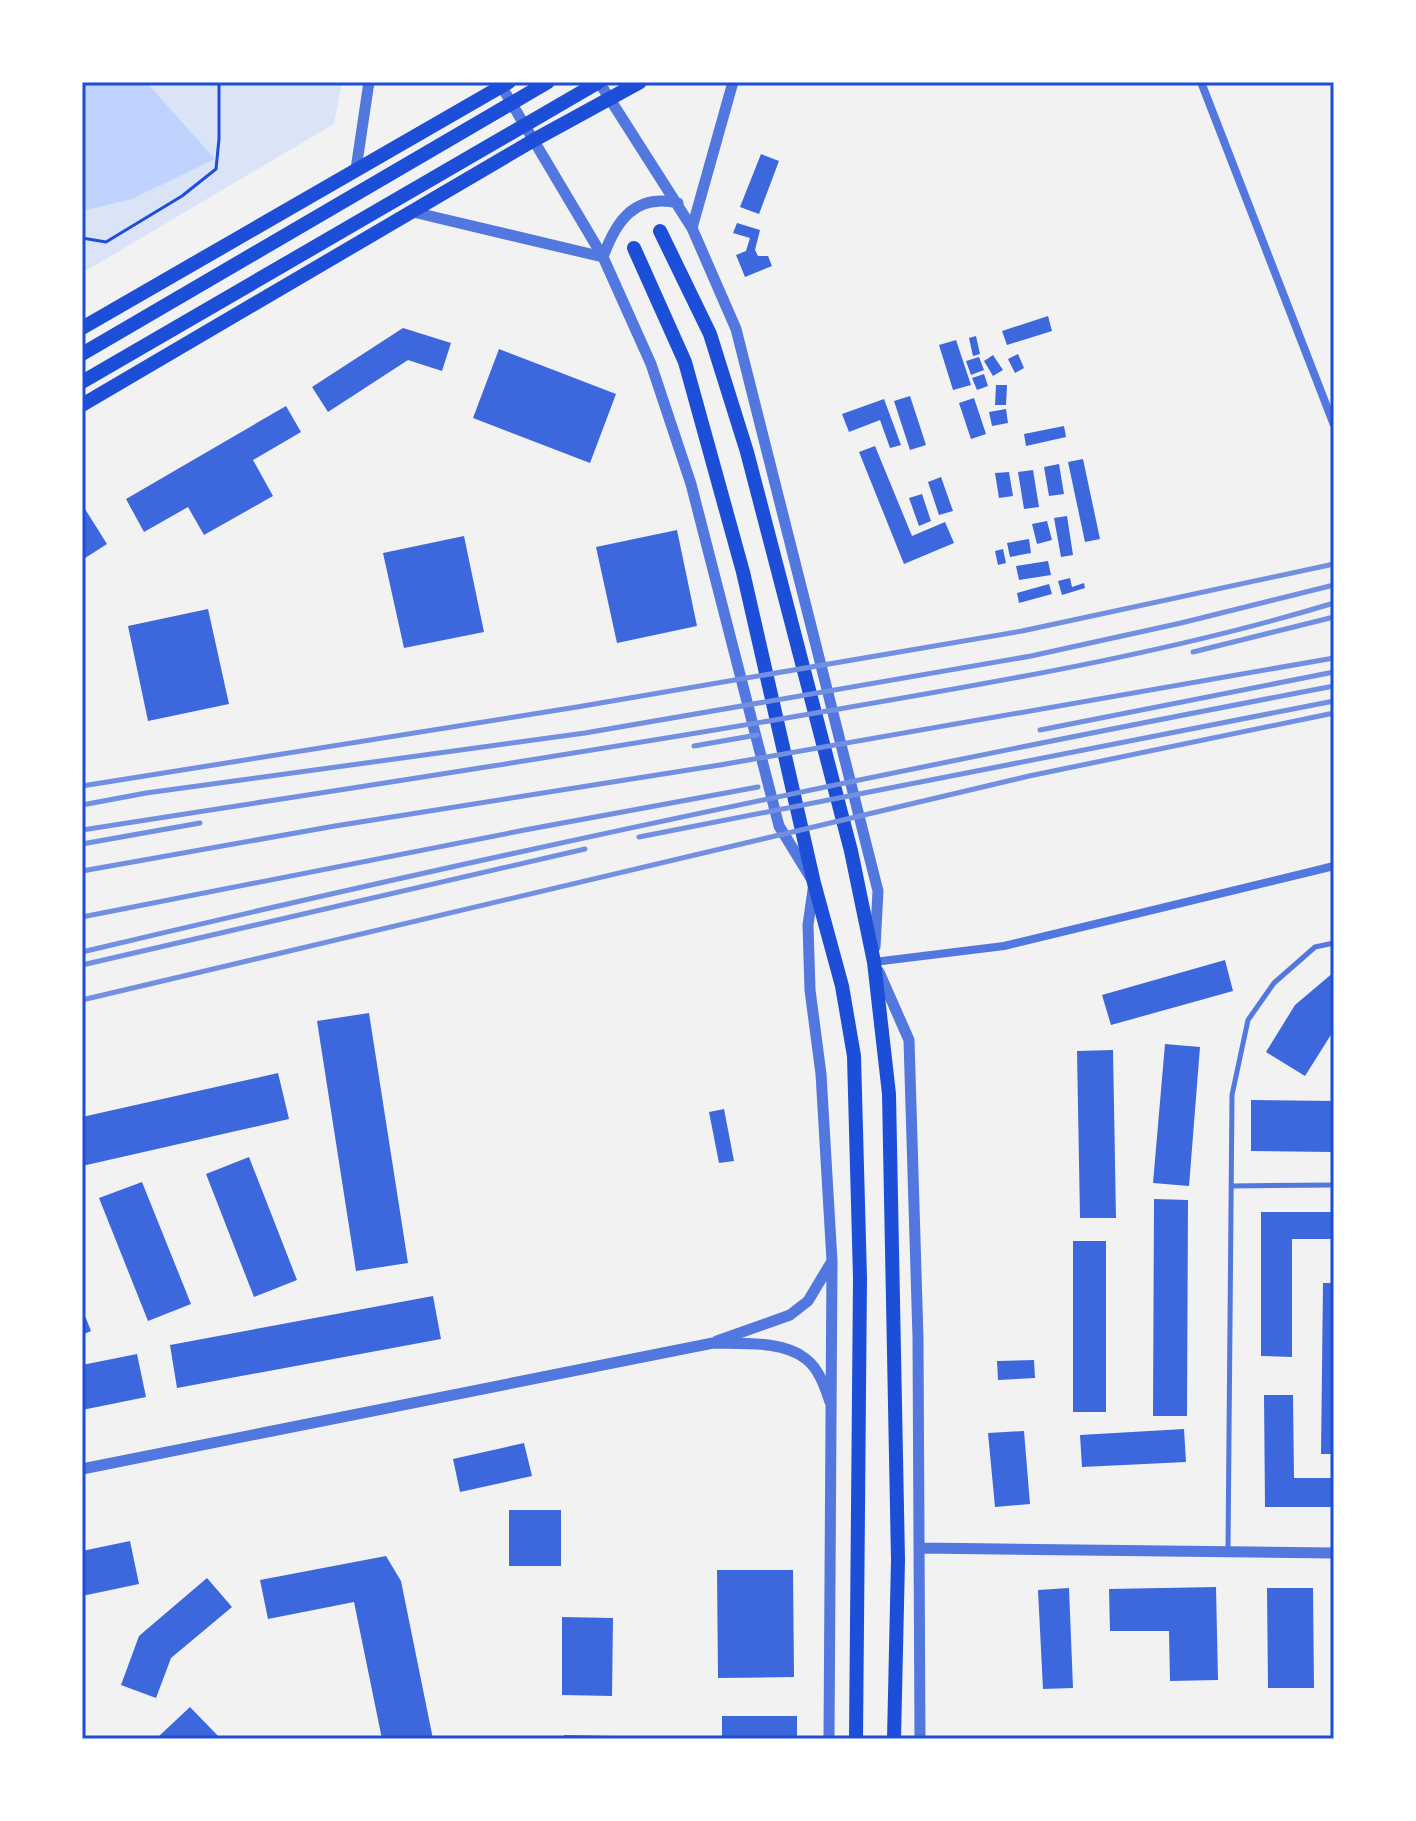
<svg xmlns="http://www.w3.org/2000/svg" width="1416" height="1821" viewBox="0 0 1416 1821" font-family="'Exo 2',sans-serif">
	<rect width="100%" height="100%" fill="#f2f2f2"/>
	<!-- green -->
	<path fill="#dbe4f7" d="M82 82H342L334 124 82 273Z"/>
	<!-- water -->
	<path fill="#bfd3fe" d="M82 82H146L215 159 132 199 82 211Z"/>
	<!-- building -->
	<path fill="#3d67dc" d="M761 154 779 161 759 214 740 207Z
		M737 223 760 230 755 250 758 256H768L772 266 745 277 736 255 746 251 750 238 733 233Z
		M1048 316 1052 331 1007 345 1002 331Z
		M403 328 451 343 442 371 408 360 328 412 312 387Z
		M976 336 980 354 973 356 969 338Z
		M956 340 971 385 953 390 939 345Z
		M499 349 616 394 590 463 473 418Z
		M1018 354 1024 368 1015 373 1008 359Z
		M993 355 1003 370 993 376 984 361Z
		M979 357 984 370 971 375 966 361Z
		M984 374 988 386 977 390 972 378Z
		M996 385H1007L1006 405H995Z
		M910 396 926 445 910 450 894 401Z
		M974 398 986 434 971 439 959 403Z
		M884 399 901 445 890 448 880 420 849 432 842 414Z
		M286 406 301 432 253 460 273 496 204 535 188 507 144 532 126 499Z
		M1006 409 1008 423 992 426 989 412Z
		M1064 426 1066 437 1026 446 1024 434Z
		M875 446 912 536 945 522 954 543 904 564 859 452Z
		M1083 459 1100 539 1085 542 1068 462Z
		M1059 464 1064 494 1049 496 1044 467Z
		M1033 470 1039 507 1024 509 1018 472Z
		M1009 472 1013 496 999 498 995 473Z
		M941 477 953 511 939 515 928 482Z
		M922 494 931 521 919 526 909 498Z
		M85 509 107 544 82 560V511Z
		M1067 516 1073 555 1061 557 1054 518Z
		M1047 521 1052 540 1037 544 1032 524Z
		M677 530 697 626 617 643 596 547Z
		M464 536 484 632 404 648 383 553Z
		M1029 539 1031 553 1010 557 1007 543Z
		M1003 549 1006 563 998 565 995 551Z
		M1048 561 1051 575 1019 580 1016 566Z
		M1070 578 1072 587 1084 583 1085 588 1062 595 1058 581Z
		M1049 584 1052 594 1019 603 1017 593Z
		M208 609 229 704 148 721 128 626Z
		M1225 960 1233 991 1111 1025 1102 995Z
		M1334 972V1030L1305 1076 1266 1052 1295 1005Z
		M369 1013 408 1263 356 1271 317 1021Z
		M1165 1044 1200 1047 1189 1186 1153 1183Z
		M1113 1050 1116 1218H1080L1077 1051Z
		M278 1073 289 1119 82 1166V1117Z
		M1251 1100 1334 1101V1152L1251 1151Z
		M724 1109 734 1161 719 1163 709 1112Z
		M249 1157 297 1280 254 1297 206 1174Z
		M142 1182 191 1304 148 1321 99 1198Z
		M1154 1199 1188 1200 1187 1416H1153Z
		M1261 1212H1334V1239H1292V1357L1261 1356Z
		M1073 1241H1106V1412H1073Z
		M1323 1283H1334V1454H1321Z
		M433 1296 441 1339 177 1388 170 1345Z
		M82 1308 91 1331 82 1335Z
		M137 1354 146 1397 82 1410V1365Z
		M1034 1360 1035 1378 998 1380 997 1361Z
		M1264 1395H1293L1294 1478H1334V1507H1265Z
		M1184 1429 1186 1462 1082 1467 1080 1435Z
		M1024 1431 1030 1504 995 1507 988 1433Z
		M524 1443 532 1476 460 1492 453 1459Z
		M509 1510H561V1566H509Z
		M130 1541 139 1584 82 1596V1551Z
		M386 1556 401 1581 433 1739H382L354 1602 268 1619 260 1580Z
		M717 1570H793L794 1677 718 1678Z
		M207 1578 232 1607 171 1658 156 1698 121 1685 139 1636Z
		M1216 1587 1218 1680 1170 1681 1169 1631H1110L1109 1589Z
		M1069 1588 1073 1688 1043 1689 1038 1590Z
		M1267 1588H1313L1314 1688H1268Z
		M562 1617 613 1618 612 1696 562 1695Z
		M190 1707 221 1739H160L158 1737Z
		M722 1716H797V1739H722Z
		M564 1735 614 1736V1739H564Z"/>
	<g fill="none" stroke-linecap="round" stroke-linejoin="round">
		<!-- path -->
		<path stroke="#1d4ed8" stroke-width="3" d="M82 238 106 242 182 196 216 169 219 139V82"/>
		<!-- service -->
		<path stroke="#5277de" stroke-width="5" d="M1231 1186 1334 1185
			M1228 1550 1232 1095 1248 1020 1274 983 1315 947 1334 943"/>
		<!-- minor -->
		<path stroke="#5277de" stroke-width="8" d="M1201 82 1334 425
			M874 962 1004 946 1334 866"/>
		<!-- tertiary -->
		<path stroke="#5277de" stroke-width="11" d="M499 82 603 257 651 364 691 484 779 826 814 883 808 925 810 990 821 1074 832 1261 829 1739
			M599 82 692 228 736 329 878 891 875 947
			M356 169 369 82
			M413 212 603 257C616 221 635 193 678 203
			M692 228 733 82
			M879 972 909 1040 918 1338 920 1739
			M717 1341 790 1315 808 1301 832 1261
			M82 1469 713 1343C740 1344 783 1340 806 1359 819 1369 825 1387 830 1402
			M921 1548 1334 1553"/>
		<!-- primary -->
		<path stroke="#1d4ed8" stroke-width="14" d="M660 231 710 334 747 452 851 851 874 962 889 1094 898 1560 894 1739
			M634 248 685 362 743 572 814 883 842 986 854 1056 860 1278 856 1739
			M82 328 509 82
			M82 354 548 82
			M82 382 599 82
			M82 405 534 140 640 82"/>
		<!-- rail -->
		<path stroke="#7290e2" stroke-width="5" d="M1193 652 1334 617
			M1040 730 1334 672
			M694 746 757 735
			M82 786 577 707 1022 631 1334 564
			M82 805 146 793 585 733 1031 656 1181 623 1334 585
			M82 830C331 791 580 754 827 711 997 682 1169 653 1334 603
			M639 837 1334 701
			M82 844 200 823
			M82 871 335 826 720 765 1334 658
			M82 917 530 829 758 787
			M82 952C497 853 914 766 1334 686
			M82 965 585 849
			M82 1000 1029 776 1334 713"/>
	</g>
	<!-- border -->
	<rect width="1416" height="1821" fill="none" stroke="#ffffff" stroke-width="168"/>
	<rect x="84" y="84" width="1248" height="1653" fill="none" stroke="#1d4ed8" stroke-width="3"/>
</svg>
